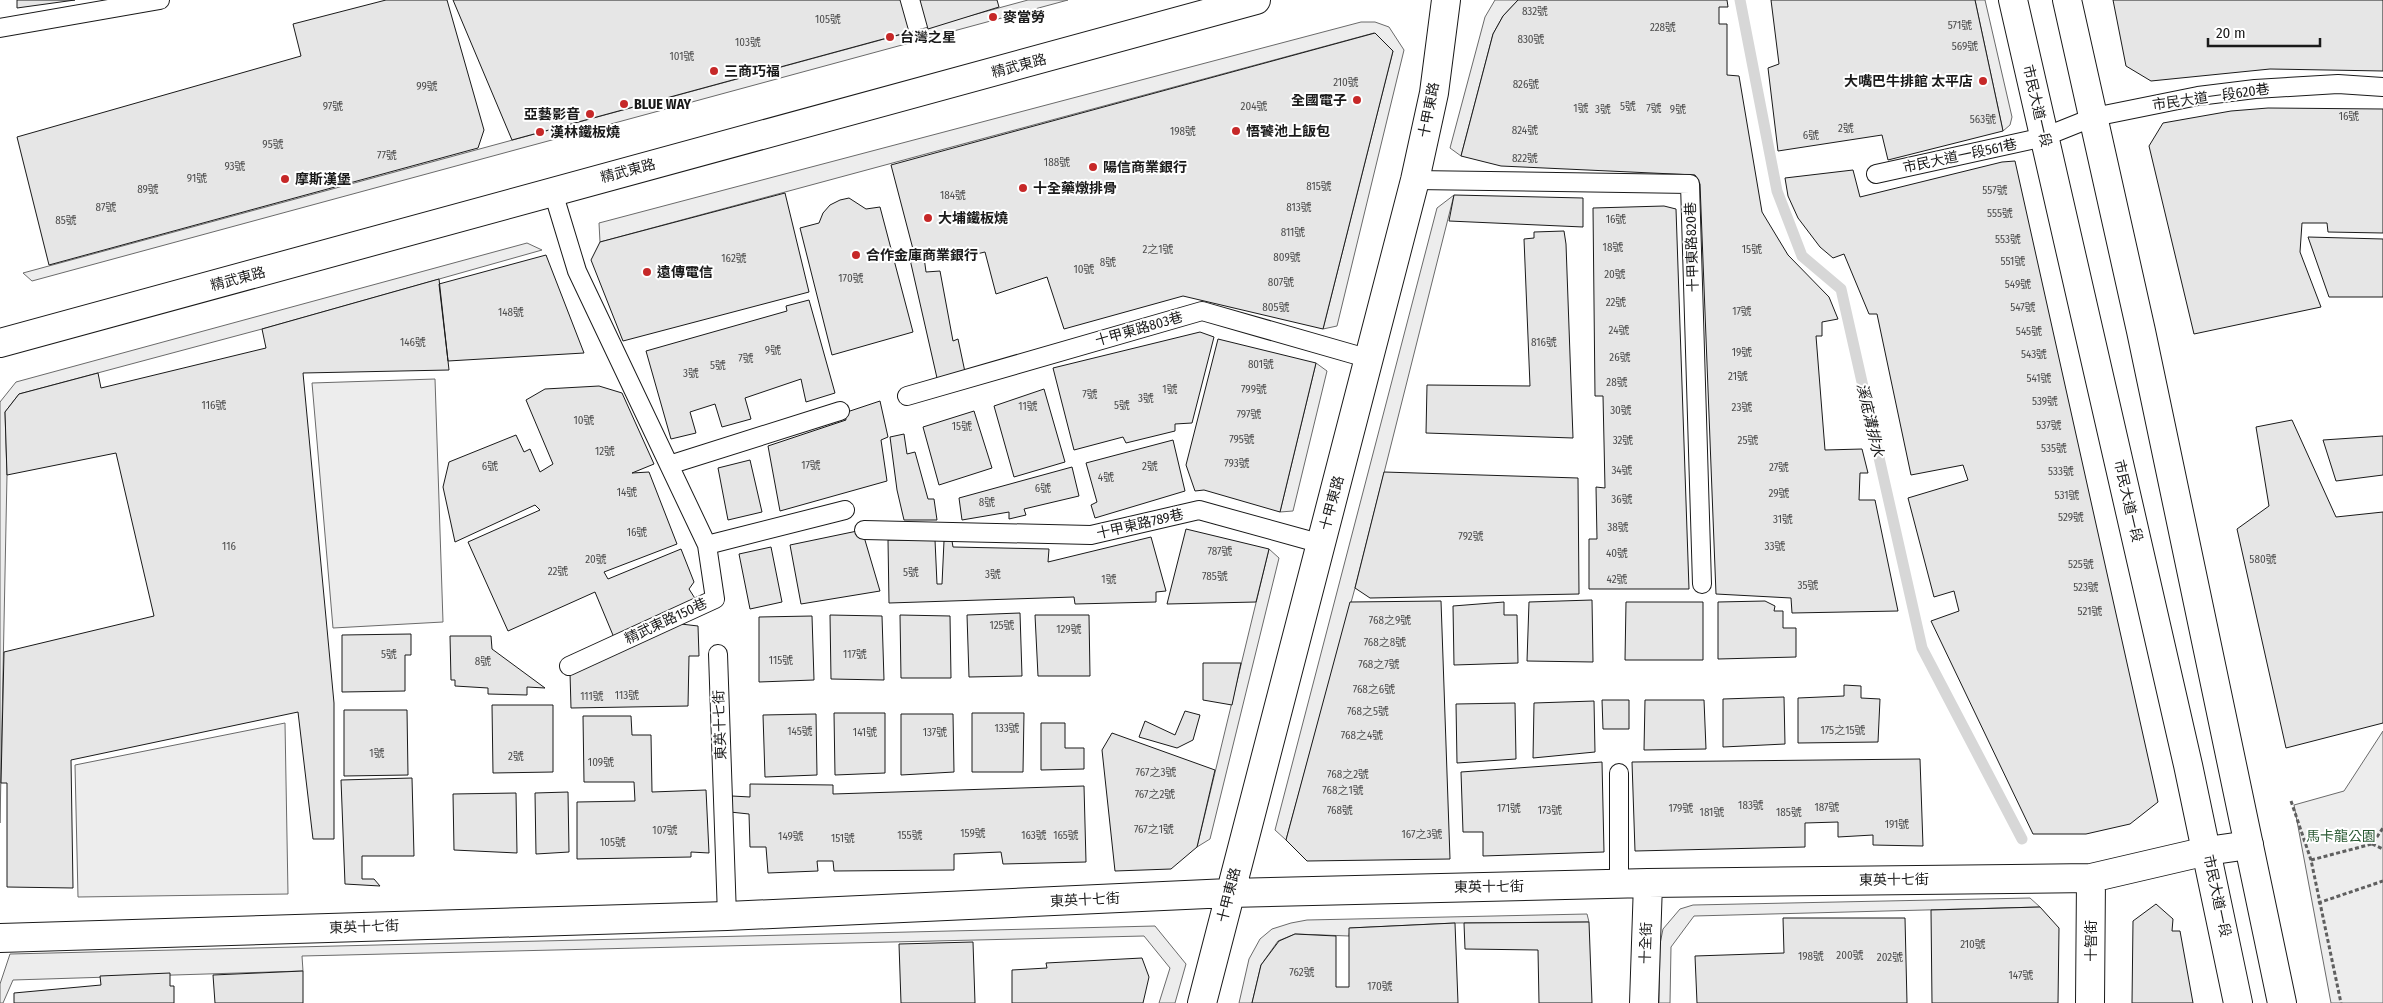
<svg xmlns="http://www.w3.org/2000/svg" width="2383" height="1003" viewBox="0 0 2383 1003" font-family="'Fira Sans Condensed','Noto Sans TC',sans-serif">
	<rect width="100%" height="100%" fill="#fff"/>
	<!-- built -->
	<path fill="#ededed" stroke="#6a6a6a" d="M1028 0H1068L32 281 23 273Z
		M1495 0H1518L1503 16 1493 34 1461 156 1450 148 1485 17Z
		M1975 0H1985L2012 117 2010 125 2003 131Z
		M1361 22H1375L1389 27 1404 50 1337 326 1323 329 1393 51 1374 33 600 242 599 223Z
		M1454 195 1355 588 1286 840 1275 830 1437 208Z
		M527 243 542 250 262 329 19 394 5 412 7 475 0 823V402L16 382Z
		M1316 363 1327 371 1293 511 1280 512Z
		M435 379 443 622 333 628 312 383Z
		M1269 549 1279 558 1210 839 1197 847Z
		M285 723 288 894 78 897 75 765Z
		M2383 731V1003H2331L2294 805 2344 791Z
		M2030 898 2040 907 1694 916 1671 947 1670 1003H1659L1660 944 1663 929 1680 909 1693 905Z
		M1587 914 1589 922 1455 923 1350 928 1349 936 1295 934 1278 941 1261 965 1252 1003H1239L1249 959 1260 939 1272 929 1291 923 1307 920Z
		M1155 926 1186 964 1175 1003H1159L1170 968 1144 936 302 956 303 971 13 980 3 1003H0V984L10 954Z"/>
	<g fill="none" stroke-linecap="round" stroke-linejoin="round">
		<!-- stream -->
		<path stroke="#d7d7d7" stroke-width="11" d="M1740 0 1777 191 1802 256 1841 289 1922 648 2022 839"/>
	</g>
	<!-- building -->
	<path fill="#e6e6e6" stroke="#1a1a1a" d="M17 0H75L17 8Z
		M386 0H447L484 130 478 148 49 265 17 137 301 56 293 24Z
		M453 0H900L909 32 512 140Z
		M920 0H997L999 7 928 29Z
		M1518 0H1727L1728 7H1719V24H1727V75L1739 76 1762 212 1788 255 1829 297 1838 319 1822 322V336H1816L1825 450 1862 449 1868 473H1860L1859 500H1875L1898 611 1792 613 1791 598 1716 594 1700 184 1695 175 1501 166 1461 156 1493 34 1503 16Z
		M1771 0H1975L2003 131 1888 160 1882 135 1778 151 1768 68 1779 64Z
		M2113 0H2383V71L2270 69 2151 81 2126 66Z
		M1375 33 1393 51 1323 329 1183 296 1064 329 1047 277 996 294 985 252 955 259 950 249 924 257 926 272 940 271 953 341 958 339 965 372 937 378 909 255 914 253 891 165Z
		M2268 108 2383 109V233L2328 232 2327 223H2302L2300 252 2321 307 2194 334 2149 146 2163 123 2231 111Z
		M2015 161 2158 802 2130 824 2086 834H2033L1931 621 1959 611 1954 591 1934 597 1908 498 1968 480 1963 465 1911 475 1877 314H1869L1844 254 1833 258 1820 247 1798 218 1788 196 1785 178 1853 170 1860 197 2002 162Z
		M785 193 809 292 623 341 591 260 600 242Z
		M1454 195 1583 198V227L1449 221Z
		M849 198 866 209 880 207 913 332 832 355 800 228 819 223 823 213 830 205 840 200Z
		M1664 206 1676 209 1689 589H1589V539H1597L1596 487 1605 488 1603 396H1595L1593 208Z
		M1564 231 1566 244 1573 438 1426 433 1427 385 1530 386 1524 239 1534 238V232Z
		M2308 237 2383 239V297H2329Z
		M546 255 584 353 448 361 439 284Z
		M439 279 449 370 303 373 334 703V839H313L298 712 71 760 73 888 7 887V783H1L4 652 154 616 116 453 7 475 5 412 19 394 98 373 101 388 266 348 262 329Z
		M809 300 835 393 806 402 801 379 745 398 751 419 722 427 715 404 690 412 696 433 671 439 646 351 787 311 786 306Z
		M1200 332 1214 337 1192 423 1175 424V431L1126 443 1123 437 1074 450 1053 368Z
		M1218 339 1316 363 1280 512 1204 490 1195 491 1186 465Z
		M599 386 622 393 654 464 632 473 649 472 677 544 604 572 608 579 681 549 694 582 689 589 696 600 615 640 595 592 508 631 468 542 540 510 535 505 455 542 443 487 449 462 516 435 524 452 530 449 540 472 553 464 526 400 545 389Z
		M1044 389 1065 462 1014 477 994 406Z
		M880 401 888 437 881 440 887 481 780 511 768 446 846 420 844 413Z
		M974 411 992 468 939 485 923 427Z
		M2292 420 2336 517 2383 512V723L2286 748 2237 529 2269 506 2256 427Z
		M904 434 907 454 915 452 928 499H934L937 520H904L897 490 890 437Z
		M2383 436V475L2336 481 2323 440Z
		M1173 440 1185 491 1095 518 1091 505 1097 502 1086 463Z
		M750 460 762 512 728 520 718 468Z
		M1072 467 1079 496 1024 509 1026 515 1009 519V512L962 520 959 498Z
		M1384 472 1578 478 1579 594 1370 598 1355 588Z
		M1186 529 1269 549 1256 602 1167 604Z
		M862 530 880 591 801 604 790 545Z
		M1151 537 1166 591 1156 592V602L1075 604 1074 597 889 603 888 540H935L937 584H942L944 541H952L953 547 1049 549 1048 562Z
		M771 547 782 602 750 609 739 554Z
		M1592 600 1593 662 1527 661 1529 602Z
		M1441 601 1450 859 1307 861 1286 840 1350 602Z
		M1765 601 1775 606 1774 611H1783V628H1796V657L1718 659V602Z
		M1504 602V615H1517L1518 663 1454 665 1453 606Z
		M1626 602H1703V660H1625Z
		M1020 613 1022 676 969 677 967 615Z
		M830 615 882 616 884 680 831 679Z
		M900 615 950 616 951 678H901Z
		M1035 615H1089L1090 676H1038Z
		M812 616 814 680 759 682V617Z
		M681 624 698 626 699 656H689L688 706 571 708 570 673Z
		M411 634V655H405V691L342 692V635Z
		M450 636H491L492 649 545 688 527 687V695L488 694V688L455 686V680H451Z
		M1203 663H1241L1232 705 1203 700Z
		M1844 685 1861 686V698L1880 699 1878 742 1798 743V698L1844 696Z
		M1784 697 1785 744 1723 747V699Z
		M1602 700H1629V729H1603Z
		M1645 700H1704L1706 749 1644 750Z
		M1594 701 1595 752 1533 758 1534 703Z
		M1515 703 1516 759 1457 763 1456 704Z
		M492 705H553V772L493 773Z
		M344 710H407L408 775 344 776Z
		M1185 711 1200 715 1193 740 1177 748 1139 737 1145 721 1175 735Z
		M834 713H885V773L835 775Z
		M972 713H1024L1023 772H972Z
		M816 714 817 775 765 777 763 715Z
		M901 714H953L954 772 901 775Z
		M583 716H631L632 735H651L652 792 706 790 709 853 691 852V857L577 859V802L635 801 634 782H584Z
		M1041 723H1065V748H1084V769L1041 770Z
		M1112 733 1215 770 1197 847 1171 869 1115 871 1102 750Z
		M1920 759 1923 846 1873 845V835L1838 837V822L1805 823V847L1635 851 1632 762Z
		M1602 762 1604 852 1483 856V832H1463L1461 772Z
		M412 778 414 856H362V879H374L380 886 345 884 341 780Z
		M750 784 833 785V794L1084 786 1086 862 1003 864 1001 852 954 854V870L834 871 833 861H817L818 871 768 873 766 847H750L749 814 730 812 732 796 750 797Z
		M568 792 569 852 536 854 535 793Z
		M516 793 517 853 454 850 453 794Z
		M2156 904 2173 919 2172 931H2180L2193 1003H2132L2133 921Z
		M2040 907 2059 928 2058 1003H1932L1931 910Z
		M1783 918H1905L1907 1003H1697L1695 956 1784 953Z
		M1589 922 1592 1003H1539L1538 950 1465 949 1464 923Z
		M1455 923 1458 1003H1252L1261 965 1279 941 1295 934 1336 936V987H1349V928Z
		M973 942 975 1003H901L899 944Z
		M1142 958 1149 977 1143 1003H1012V970L1047 968 1046 963Z
		M303 971V1003H215L213 975Z
		M170 973V986H174V1003H14V993L101 985 100 976Z"/>
	<g fill="none" stroke-linecap="round" stroke-linejoin="round">
		<defs>
			<path id="service" d="M0 28 160 0
				M1876 174 2044 137 2094 117 2198 96 2255 89 2338 84 2383 87
				M1415 180 1690 184 1702 584
				M553 192 577 271 707 545 715 599 569 666
				M907 396 1202 311 1370 359
				M669 465 840 411
				M864 530 1091 535 1199 510 1322 544
				M707 545 845 510
				M718 654 727 916
				M1619 773V884"/>
			<path id="minor" d="M0 938 727 916 1229 893 1648 883 2091 878 2207 851 2249 845
				M1202 1003 1415 180 1434 93 1446 0
				M1644 1003 1648 883
				M2090 1003 2091 878"/>
			<path id="tertiary" d="M2013 0 2188 765 2238 1003
				M2067 0 2141 331 2282 1003
				M0 343 1256 0"/>
		</defs>
		<!-- service casing -->
		<use href="#service" stroke="#1a1a1a" stroke-width="20"/>
		<!-- minor casing -->
		<use href="#minor" stroke="#1a1a1a" stroke-width="30"/>
		<!-- tertiary casing -->
		<use href="#tertiary" stroke="#1a1a1a" stroke-width="30"/>
		<!-- path -->
		<path stroke="#5f5f5f" stroke-width="3" stroke-dasharray="4 2.5" stroke-linecap="butt" d="M2291 801 2311 860 2341 1003
			M2372 844 2383 849
			M2311 860 2372 844 2383 828
			M2318 903 2383 881"/>
		<!-- service -->
		<use href="#service" stroke="#fff" stroke-width="18"/>
		<!-- minor -->
		<use href="#minor" stroke="#fff" stroke-width="28"/>
		<!-- tertiary -->
		<use href="#tertiary" stroke="#fff" stroke-width="28"/>
	</g>
	<!-- markers -->
	<g fill="#c62828" stroke="#fff" stroke-width="2">
		<circle cx="993" cy="17" r="5"/>
		<circle cx="890" cy="37" r="5"/>
		<circle cx="714" cy="71" r="5"/>
		<circle cx="1983" cy="81" r="5"/>
		<circle cx="1357" cy="100" r="5"/>
		<circle cx="624" cy="104" r="5"/>
		<circle cx="590" cy="114" r="5"/>
		<circle cx="1236" cy="131" r="5"/>
		<circle cx="540" cy="132" r="5"/>
		<circle cx="1093" cy="167" r="5"/>
		<circle cx="285" cy="179" r="5"/>
		<circle cx="1023" cy="188" r="5"/>
		<circle cx="928" cy="218" r="5"/>
		<circle cx="856" cy="255" r="5"/>
		<circle cx="647" cy="272" r="5"/>
	</g>
	<g text-anchor="middle" dominant-baseline="central" stroke-width="4" stroke-linejoin="round" paint-order="stroke">
		<!-- number labels -->
		<g font-size="11" fill="#4d4d4d">
			<text x="1535" y="11">832號</text>
			<text x="828" y="19">105號</text>
			<text x="1960" y="25">571號</text>
			<text x="1663" y="27">228號</text>
			<text x="1531" y="39">830號</text>
			<text x="748" y="42">103號</text>
			<text x="1965" y="46">569號</text>
			<text x="682" y="56">101號</text>
			<text x="1346" y="82">210號</text>
			<text x="1526" y="84">826號</text>
			<text x="427" y="86">99號</text>
			<text x="333" y="106">97號</text>
			<text x="1254" y="106">204號</text>
			<text x="1628" y="106">5號</text>
			<text x="1581" y="108">1號</text>
			<text x="1654" y="108">7號</text>
			<text x="1603" y="109">3號</text>
			<text x="1678" y="109">9號</text>
			<text x="2349" y="116">16號</text>
			<text x="1983" y="119">563號</text>
			<text x="1846" y="128">2號</text>
			<text x="1525" y="130">824號</text>
			<text x="1183" y="131">198號</text>
			<text x="1811" y="135">6號</text>
			<text x="273" y="144">95號</text>
			<text x="387" y="155">77號</text>
			<text x="1525" y="158">822號</text>
			<text x="1057" y="162">188號</text>
			<text x="235" y="166">93號</text>
			<text x="197" y="178">91號</text>
			<text x="1319" y="186">815號</text>
			<text x="148" y="189">89號</text>
			<text x="1995" y="190">557號</text>
			<text x="953" y="195">184號</text>
			<text x="106" y="207">87號</text>
			<text x="1299" y="207">813號</text>
			<text x="2000" y="213">555號</text>
			<text x="1616" y="219">16號</text>
			<text x="66" y="220">85號</text>
			<text x="1293" y="232">811號</text>
			<text x="2008" y="239">553號</text>
			<text x="1613" y="247">18號</text>
			<text x="1158" y="249">2之1號</text>
			<text x="1752" y="249">15號</text>
			<text x="1287" y="257">809號</text>
			<text x="734" y="258">162號</text>
			<text x="2013" y="261">551號</text>
			<text x="1108" y="262">8號</text>
			<text x="1084" y="269">10號</text>
			<text x="1615" y="274">20號</text>
			<text x="851" y="278">170號</text>
			<text x="1281" y="282">807號</text>
			<text x="2018" y="284">549號</text>
			<text x="1616" y="302">22號</text>
			<text x="1276" y="307">805號</text>
			<text x="2023" y="307">547號</text>
			<text x="1742" y="311">17號</text>
			<text x="511" y="312">148號</text>
			<text x="1619" y="330">24號</text>
			<text x="2029" y="331">545號</text>
			<text x="413" y="342">146號</text>
			<text x="1544" y="342">816號</text>
			<text x="773" y="350">9號</text>
			<text x="1742" y="352">19號</text>
			<text x="2034" y="354">543號</text>
			<text x="1620" y="357">26號</text>
			<text x="746" y="358">7號</text>
			<text x="1261" y="364">801號</text>
			<text x="718" y="365">5號</text>
			<text x="691" y="373">3號</text>
			<text x="1738" y="376">21號</text>
			<text x="2039" y="378">541號</text>
			<text x="1617" y="382">28號</text>
			<text x="1170" y="389">1號</text>
			<text x="1254" y="389">799號</text>
			<text x="1090" y="394">7號</text>
			<text x="1146" y="398">3號</text>
			<text x="2045" y="401">539號</text>
			<text x="214" y="405">116號</text>
			<text x="1122" y="405">5號</text>
			<text x="1028" y="406">11號</text>
			<text x="1742" y="407">23號</text>
			<text x="1621" y="410">30號</text>
			<text x="1249" y="414">797號</text>
			<text x="584" y="420">10號</text>
			<text x="2049" y="425">537號</text>
			<text x="962" y="426">15號</text>
			<text x="1242" y="439">795號</text>
			<text x="1623" y="440">32號</text>
			<text x="1748" y="440">25號</text>
			<text x="2054" y="448">535號</text>
			<text x="605" y="451">12號</text>
			<text x="1237" y="463">793號</text>
			<text x="811" y="465">17號</text>
			<text x="490" y="466">6號</text>
			<text x="1150" y="466">2號</text>
			<text x="1779" y="467">27號</text>
			<text x="1622" y="470">34號</text>
			<text x="2061" y="471">533號</text>
			<text x="1106" y="477">4號</text>
			<text x="1043" y="488">6號</text>
			<text x="627" y="492">14號</text>
			<text x="1779" y="493">29號</text>
			<text x="2067" y="495">531號</text>
			<text x="1622" y="499">36號</text>
			<text x="987" y="502">8號</text>
			<text x="2071" y="517">529號</text>
			<text x="1783" y="519">31號</text>
			<text x="1618" y="527">38號</text>
			<text x="637" y="532">16號</text>
			<text x="1471" y="536">792號</text>
			<text x="229" y="546">116</text>
			<text x="1775" y="546">33號</text>
			<text x="1220" y="551">787號</text>
			<text x="1617" y="553">40號</text>
			<text x="596" y="559">20號</text>
			<text x="2263" y="559">580號</text>
			<text x="2081" y="564">525號</text>
			<text x="558" y="571">22號</text>
			<text x="911" y="572">5號</text>
			<text x="993" y="574">3號</text>
			<text x="1215" y="576">785號</text>
			<text x="1109" y="579">1號</text>
			<text x="1617" y="579">42號</text>
			<text x="1808" y="585">35號</text>
			<text x="2086" y="587">523號</text>
			<text x="2090" y="611">521號</text>
			<text x="1390" y="620">768之9號</text>
			<text x="1002" y="625">125號</text>
			<text x="1069" y="629">129號</text>
			<text x="1385" y="642">768之8號</text>
			<text x="389" y="654">5號</text>
			<text x="855" y="654">117號</text>
			<text x="781" y="660">115號</text>
			<text x="483" y="661">8號</text>
			<text x="1379" y="664">768之7號</text>
			<text x="1374" y="689">768之6號</text>
			<text x="627" y="695">113號</text>
			<text x="592" y="696">111號</text>
			<text x="1368" y="711">768之5號</text>
			<text x="1007" y="728">133號</text>
			<text x="1843" y="730">175之15號</text>
			<text x="800" y="731">145號</text>
			<text x="865" y="732">141號</text>
			<text x="935" y="732">137號</text>
			<text x="1362" y="735">768之4號</text>
			<text x="377" y="753">1號</text>
			<text x="516" y="756">2號</text>
			<text x="601" y="762">109號</text>
			<text x="1156" y="772">767之3號</text>
			<text x="1348" y="774">768之2號</text>
			<text x="1343" y="790">768之1號</text>
			<text x="1155" y="794">767之2號</text>
			<text x="1751" y="805">183號</text>
			<text x="1827" y="807">187號</text>
			<text x="1509" y="808">171號</text>
			<text x="1681" y="808">179號</text>
			<text x="1340" y="810">768號</text>
			<text x="1550" y="810">173號</text>
			<text x="1712" y="812">181號</text>
			<text x="1789" y="812">185號</text>
			<text x="1897" y="824">191號</text>
			<text x="1154" y="829">767之1號</text>
			<text x="665" y="830">107號</text>
			<text x="973" y="833">159號</text>
			<text x="1422" y="834">167之3號</text>
			<text x="910" y="835">155號</text>
			<text x="1034" y="835">163號</text>
			<text x="1066" y="835">165號</text>
			<text x="791" y="836">149號</text>
			<text x="843" y="838">151號</text>
			<text x="613" y="842">105號</text>
			<text x="1973" y="944">210號</text>
			<text x="1850" y="955">200號</text>
			<text x="1811" y="956">198號</text>
			<text x="1890" y="957">202號</text>
			<text x="1302" y="972">762號</text>
			<text x="2021" y="975">147號</text>
			<text x="1380" y="986">170號</text>
		</g>
		<!-- poi labels -->
		<g font-size="14" font-weight="bold" fill="#1a1a1a" stroke="#fff" text-anchor="start">
			<text x="1003" y="17">麥當勞</text>
			<text x="900" y="37">台灣之星</text>
			<text x="724" y="71">三商巧福</text>
			<text x="1973" y="81" text-anchor="end">大嘴巴牛排館 太平店</text>
			<text x="1347" y="100" text-anchor="end">全國電子</text>
			<text x="634" y="104">BLUE WAY</text>
			<text x="580" y="114" text-anchor="end">亞藝影音</text>
			<text x="1246" y="131">悟饕池上飯包</text>
			<text x="550" y="132">漢林鐵板燒</text>
			<text x="1103" y="167">陽信商業銀行</text>
			<text x="295" y="179">摩斯漢堡</text>
			<text x="1033" y="188">十全藥燉排骨</text>
			<text x="938" y="218">大埔鐵板燒</text>
			<text x="866" y="255">合作金庫商業銀行</text>
			<text x="657" y="272">遠傳電信</text>
		</g>
		<!-- street labels -->
		<g font-size="14" fill="#1a1a1a" stroke="#fff">
			<text transform="translate(1019 66) rotate(-15)">精武東路</text>
			<text transform="translate(2211 97) rotate(-8)">市民大道一段620巷</text>
			<text transform="translate(2037 106) rotate(77)">市民大道一段</text>
			<text transform="translate(1429 110) rotate(-79)">十甲東路</text>
			<text transform="translate(1960 156) rotate(-12)">市民大道一段561巷</text>
			<text transform="translate(628 171) rotate(-15)">精武東路</text>
			<text transform="translate(1692 247) rotate(-92)">十甲東路820巷</text>
			<text transform="translate(238 279) rotate(-15)">精武東路</text>
			<text transform="translate(1139 329) rotate(-16)">十甲東路803巷</text>
			<text transform="translate(2128 501) rotate(77)">市民大道一段</text>
			<text transform="translate(1332 503) rotate(-75)">十甲東路</text>
			<text transform="translate(1140 524) rotate(-13)">十甲東路789巷</text>
			<text transform="translate(666 621) rotate(-25)">精武東路150巷</text>
			<text transform="translate(720 725) rotate(-92)">東英十七街</text>
			<text transform="translate(1894 880) rotate(-1)">東英十七街</text>
			<text transform="translate(1489 887) rotate(-1)">東英十七街</text>
			<text transform="translate(1229 895) rotate(-76)">十甲東路</text>
			<text transform="translate(2217 896) rotate(78)">市民大道一段</text>
			<text transform="translate(1085 900) rotate(-3)">東英十七街</text>
			<text transform="translate(364 927) rotate(-2)">東英十七街</text>
			<text transform="translate(2091 941) rotate(-90)">十智街</text>
			<text transform="translate(1646 943) rotate(-88)">十全街</text>
		</g>
		<!-- park labels -->
		<g font-size="14" fill="#2b5a34" stroke="#fff">
			<text x="2341" y="836">馬卡龍公園</text>
		</g>
		<!-- water labels -->
		<g font-size="15" font-style="italic" fill="#1a1a1a" stroke="#fff">
			<text transform="translate(1870 420) rotate(77)">溪底溝排水</text>
		</g>
	</g>
	<!-- scale -->
	<path d="M2208 38v8h112v-8" fill="none" stroke="#1a1a1a" stroke-width="2.5"/>
	<text x="2216" y="38" font-size="15" fill="#1a1a1a" stroke="#ffffff" stroke-width="4" paint-order="stroke">20 m</text>
</svg>
